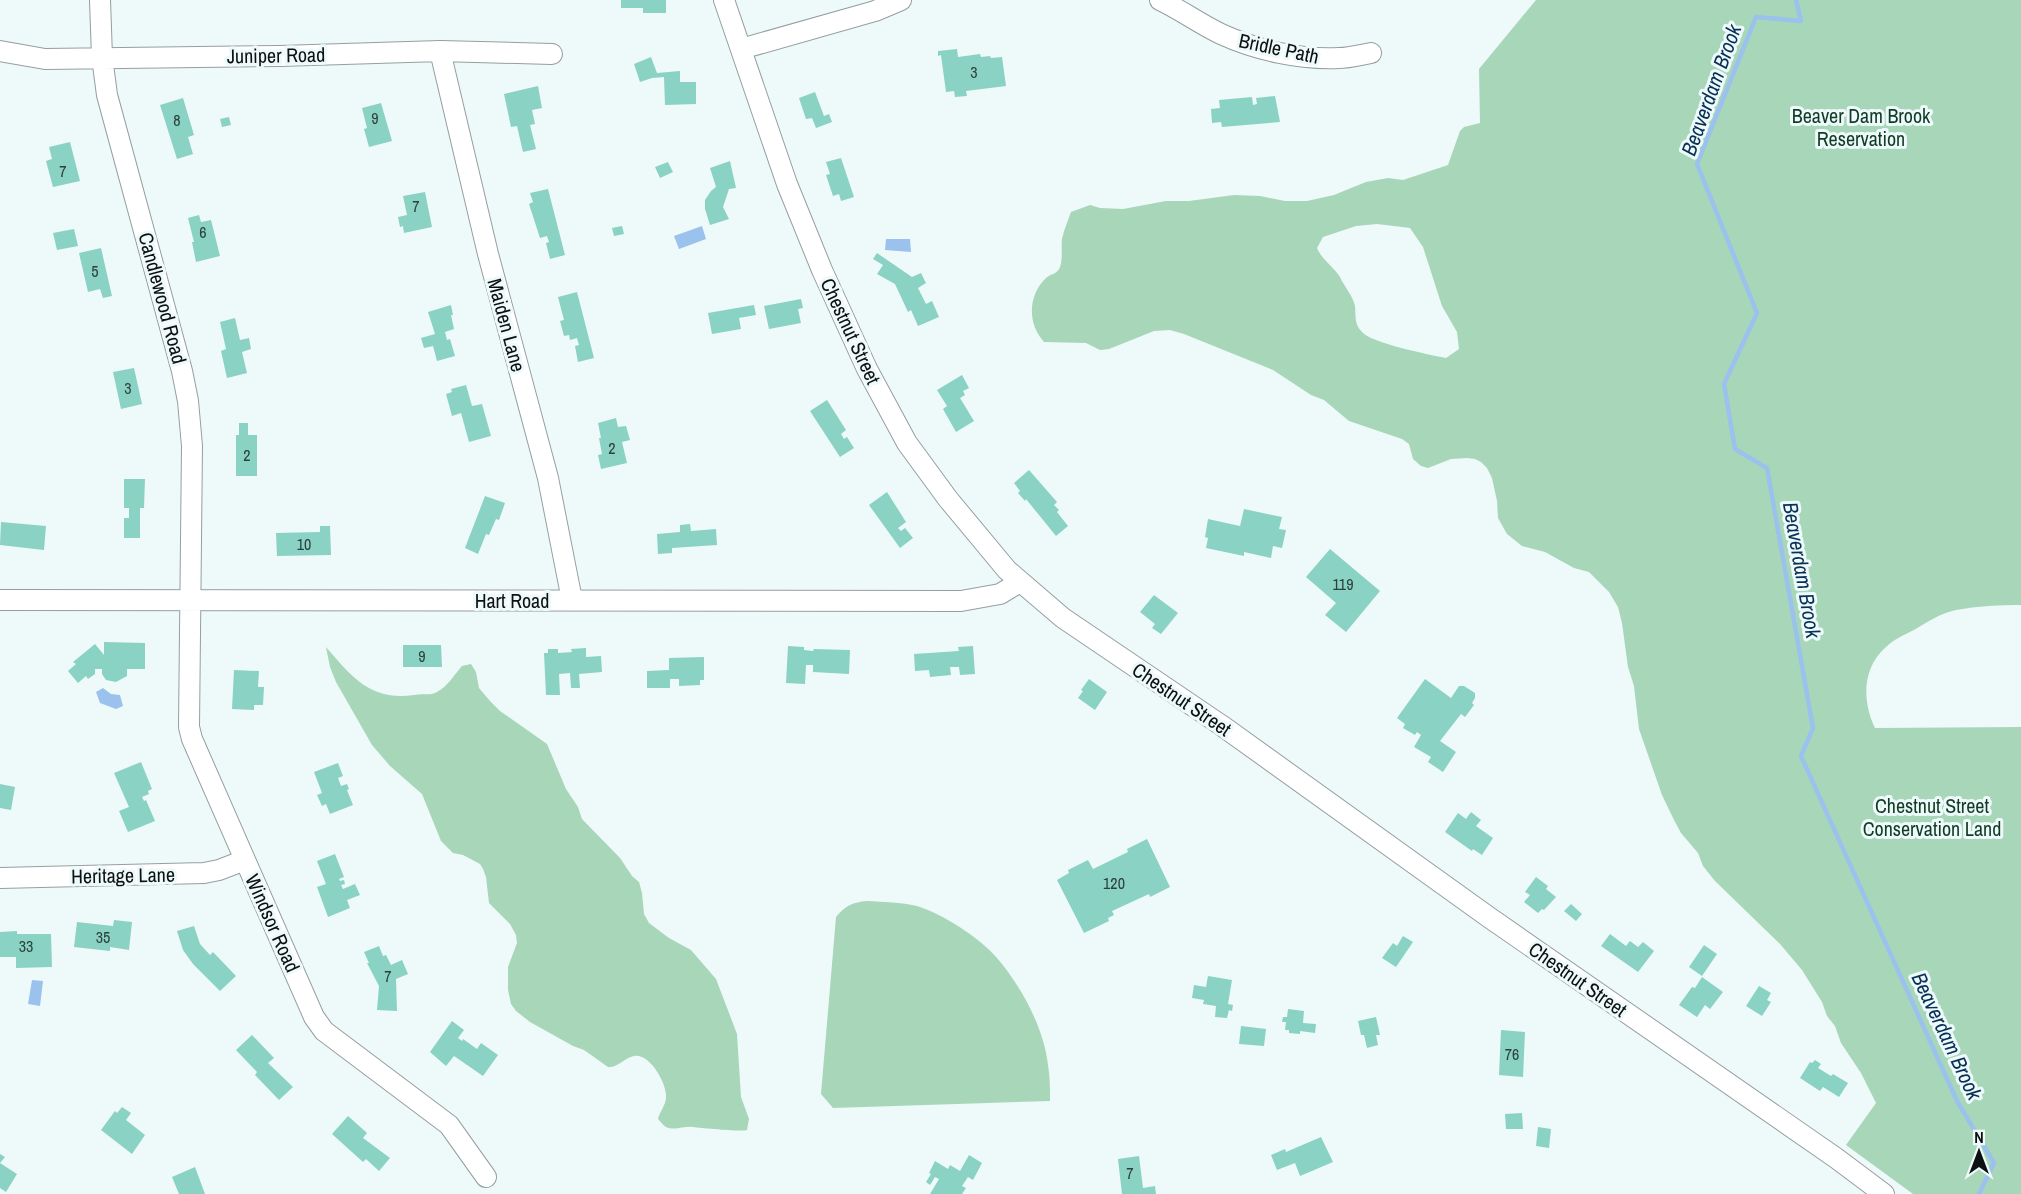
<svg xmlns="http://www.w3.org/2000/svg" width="2021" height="1194" viewBox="0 0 2021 1194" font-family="'Archivo Narrow',sans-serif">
	<rect width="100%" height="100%" fill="#eef9fa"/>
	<!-- green -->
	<path fill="#a8d6b9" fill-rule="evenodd" d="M1536 0H2021V605C2000 605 1977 606 1956 610 1941 613 1927 622 1914 630 1904 635 1894 639 1886 647 1862 668 1862 701 1875 728L2021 727V1194H1913L1846 1145 1876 1103 1861 1073 1841 1043 1835 1026 1827 1016 1822 1002 1802 970 1780 944 1715 881 1703 866 1698 853 1681 833 1674 820 1662 795 1639 729 1634 686 1628 667 1622 623 1618 607 1609 592 1589 572 1574 568 1545 552 1522 546 1507 534 1498 518 1497 501 1492 478 1487 468 1481 462 1475 459 1467 458 1451 459 1428 468 1421 466 1413 459 1409 444 1402 439 1349 421 1324 400 1311 395 1273 370 1184 334 1170 330 1154 331 1109 349 1100 350 1086 343 1044 342C1028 325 1027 296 1046 278 1050 274 1058 274 1060 267 1063 259 1061 248 1062 239 1064 229 1068 221 1071 212L1090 205 1100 208 1123 209 1166 201H1189L1234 195 1260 196 1285 201H1307L1334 195 1366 182 1388 178 1403 180 1448 165 1460 131 1464 127 1480 123 1479 69ZM1377 224 1410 228 1423 247 1442 306 1457 332 1459 349 1446 358C1430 355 1371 343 1362 332 1354 324 1356 316 1355 306 1353 296 1344 286 1340 277 1333 266 1322 260 1317 248L1323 237 1356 226Z
		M326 647C352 677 370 701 414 695 422 693 430 696 437 692 448 686 454 675 462 666L471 664 476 672 479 688 490 701 500 711 547 744 566 789 578 807 582 819 620 858 632 876 639 882 642 893 644 914 649 923 669 938 691 950 716 979 737 1034 741 1097 749 1119 747 1130C740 1132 703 1128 693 1127 685 1126 677 1130 669 1128 664 1127 662 1123 658 1119 660 1111 666 1105 666 1097 667 1084 650 1053 634 1056 624 1058 618 1068 608 1067L584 1050 573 1046 530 1022 516 1011 511 1004 508 990V967L517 943 516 935 510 924 489 903 486 877 483 869 480 864 463 855 453 853 441 841 422 794 390 766 372 745 336 682 330 667Z
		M867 901C883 902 901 902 917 906 943 914 980 938 997 958 1021 986 1044 1028 1048 1065 1050 1077 1050 1089 1050 1101L833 1108 821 1094 836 917C845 906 853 902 867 901Z"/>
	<!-- water -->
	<path fill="#9bc1ed" d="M702 226 706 239 679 249 674 236Z
		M886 239H910L911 252 885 250Z
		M103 688 111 694 120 695 123 706 116 709 100 703 96 692Z
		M32 980 43 981 40 1006 28 1004Z"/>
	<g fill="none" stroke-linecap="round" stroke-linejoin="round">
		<!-- stream -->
		<path stroke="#9bc1ed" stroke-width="4.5" d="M1796 0 1801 21 1756 17 1697 164 1757 313 1724 384 1735 449 1767 468 1813 728 1801 756 1957 1101 1994 1163 1979 1194"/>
	</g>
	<!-- building -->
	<path fill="#8ad2c4" d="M621 0H666V13H643V8H621Z
		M957 49 958 57 980 54 981 57 990 56 991 58 1002 57 1006 86 966 91 967 96 955 97 954 91 946 92 941 55 938 56V51Z
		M651 57 657 73 680 71V82H696V104L665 105 664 77 652 78 640 82 634 64Z
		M538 86 542 108 532 110 535 124 530 125 536 149 523 152 517 126 511 127 504 94Z
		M815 92 824 116 829 114 832 122 816 128 812 118 806 119 799 98Z
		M1275 96 1280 122 1222 127 1221 122 1212 123 1211 109 1220 108 1219 100 1252 97 1253 105 1257 104 1256 98Z
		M183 98 194 135 188 137 193 154 177 159 160 105Z
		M381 103 392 141 369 147 364 129 367 128 362 108Z
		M229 117 231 125 222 127 220 119Z
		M70 142 80 181 53 187 46 161 52 159 49 147Z
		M841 158 854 197 841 201 839 194 833 196 826 175 830 174 826 162Z
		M730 161 736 188 729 189 723 207 729 219 710 225 705 209V200L711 191 716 187 710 168Z
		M668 162 673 172 660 178 655 167Z
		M548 189 565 255 550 259 546 243 549 242 547 236 540 238 529 204 533 202 530 193Z
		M425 192 432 227 404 233 403 226 400 227 398 217 407 215 403 196Z
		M199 215 201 222 211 220 220 256 196 262 192 242H194L188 218Z
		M622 226 624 234 614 236 612 228Z
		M74 229 78 246 57 250 53 233Z
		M101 248 112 296 103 298 100 289 88 292 79 253Z
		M877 253 912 277 921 273 926 283 918 288 926 304 932 301 939 317 918 326 911 310 908 312 895 284 877 274 883 265 873 259Z
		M577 292 594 358 578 362 575 346 579 345 577 338 570 340 569 335 564 336 560 321 564 320 558 297Z
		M801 299 803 308 798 309 801 323 769 329 764 306Z
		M451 305 453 315H451L454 329 445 332 447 340 450 339 455 356 437 361 433 346 424 348 421 338 435 334 428 312Z
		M754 305 756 315 739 318 741 329 712 334 708 313Z
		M235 318 240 340 249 338 251 349 242 352 247 373 227 378 221 351 226 349 220 322Z
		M134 368 142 404 121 409 113 372Z
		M962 375 969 388 963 391 965 395 960 398 974 421 956 432 943 409 947 406 937 390Z
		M466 385 472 406 482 404 491 436 469 442 461 413 452 416 446 394 452 392 451 389Z
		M827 400 846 430 841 434 844 439 847 437 854 448 840 457 810 411Z
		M616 418 618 427 626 426 630 440 622 442 627 463 601 469 598 455 602 454 599 438H601L598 423Z
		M239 423H248V435H257V476H236V435H239Z
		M1029 470 1057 502 1054 505 1059 510 1057 512 1068 526 1056 536 1026 499 1025 501 1018 493 1020 491 1014 483Z
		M124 479H145L144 508H140V538H124V518H129V508H124Z
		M887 492 906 522 898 528 901 531 905 528 913 538 900 548 869 505Z
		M485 496 505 503 499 520 496 519 489 535 486 534 478 554 465 548Z
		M1244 509 1282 517 1279 529 1286 530 1282 548 1273 546 1271 558 1244 552V556L1206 548 1208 538 1205 537 1208 519 1240 526Z
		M1 522 46 526 44 550 0 545Z
		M690 524 691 531 716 529 717 545 672 548V553L658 554 657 534 680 532V525Z
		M320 526H330L331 555 277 556 276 533 320 532Z
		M1330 549 1380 591 1346 632 1325 615 1336 603 1306 577Z
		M1154 595 1178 613 1161 634 1152 628 1155 624 1140 612Z
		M104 642 145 643V669H127V676L116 682 106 680 102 674V669H95V674L88 679 86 676 78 683 68 671 76 664 73 662 95 644 104 655Z
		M403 645H441L442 667H403Z
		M788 646 804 647V650L813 651 814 649 850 650 849 674 813 672V665H806L805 684 786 683Z
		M973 646 975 674 960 675 959 667H950L951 675 930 677 929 670 915 671 914 654 959 651 958 647Z
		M586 648V657L601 656 602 672 579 674 580 688H571L570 673 559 674 560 695H546L544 653H548V649H558V653L572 652 571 649Z
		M704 657V680H700V685L679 686V679H670V688H647V671L669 670V658Z
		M234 670 259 671 258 687H264L263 705H254V710L232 709Z
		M1089 679 1107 692 1095 710 1078 698 1083 691 1081 690Z
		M1425 679 1451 698 1459 686H1464L1475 693V698L1472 703 1474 705 1465 717 1461 714 1440 741 1456 752 1443 772 1428 762 1431 757 1414 747 1421 735 1417 732 1415 735 1403 728 1405 724 1397 718Z
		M141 762 152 789 148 791 149 794 142 797 144 801 146 800 155 821 128 832 119 811 129 807 114 773Z
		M338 763 343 776 338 778 341 786 347 784 349 789 347 790 353 805 330 814 326 804 322 806 317 795 322 793 314 772Z
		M0 784 15 787 11 810 0 808Z
		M1471 812 1481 820 1476 826 1493 838 1482 855 1473 849 1472 851 1445 832 1458 813 1466 819Z
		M1147 839 1170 887 1150 897 1149 894 1112 911 1114 915 1108 918 1109 921 1084 933 1057 880 1069 873 1068 870 1088 860 1093 869 1128 852 1127 849Z
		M335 854 344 877 339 879 340 881 344 880 345 884 341 885 343 889 355 884 360 895 347 900 350 908 328 917 317 887 326 884 317 861Z
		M1536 877 1548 886 1546 889 1556 897 1544 910 1542 909 1538 913 1524 902 1530 895 1525 892Z
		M1571 904 1582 914 1576 921 1564 911Z
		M114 920 132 922 129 950 110 947V951L74 947 77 922 113 926Z
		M194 926 200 944 210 955 213 952 236 976 220 991 193 964 183 950 177 931Z
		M17 931V934H51L52 967 16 968V957H0V932Z
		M1610 934 1626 946 1630 941 1638 947 1643 942 1654 951 1638 972 1601 946Z
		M1403 936 1413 942 1396 967 1382 958 1393 943 1397 946Z
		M1704 945 1717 954 1702 976 1689 967Z
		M379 946 383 956 386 955 391 965 402 960 408 974 396 979 397 1011 377 1010 379 986 367 963H369L364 952Z
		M1208 976 1232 980 1228 1004 1233 1005 1232 1011 1229 1010 1227 1018 1215 1017 1216 1006 1203 1004 1204 1000 1192 998 1194 985 1206 987Z
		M1702 977 1723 992 1710 1009 1705 1005 1697 1017 1679 1005 1692 987 1695 988Z
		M1759 986 1771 993 1767 1000 1771 1002 1762 1016 1746 1006Z
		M1288 1009 1304 1011 1303 1023 1316 1024 1315 1033 1300 1031V1034L1289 1033V1030H1285L1286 1022H1282L1283 1017H1287Z
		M1376 1017 1380 1035H1376L1378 1045 1367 1048 1364 1035H1361L1358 1021Z
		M452 1021 464 1030 458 1038 462 1041 463 1039 477 1049 481 1043 498 1055 483 1076 454 1056 446 1066 430 1052Z
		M1241 1026 1266 1029 1264 1046 1239 1044Z
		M1501 1030 1525 1032 1523 1077 1499 1075Z
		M252 1035 274 1058 268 1063 293 1087 279 1100 255 1075 257 1072 236 1050Z
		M1815 1060 1821 1064 1818 1068 1831 1076 1833 1074 1848 1083 1839 1097 1823 1087 1820 1091 1800 1078 1810 1062 1812 1063Z
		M122 1107 131 1113 126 1120 145 1135 132 1154 101 1130 115 1111 117 1113Z
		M1522 1113 1523 1129H1506L1505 1114Z
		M348 1116 367 1133 363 1138 390 1158 379 1171 366 1159 363 1162 332 1134Z
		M1538 1127 1551 1129 1549 1148 1536 1146Z
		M1321 1137 1333 1162 1300 1176 1295 1163 1277 1170 1271 1155 1285 1149 1286 1152Z
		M0 1154 5 1157 0 1163 17 1174 6 1192 0 1188Z
		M969 1155 982 1163 973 1180 968 1177 962 1186 966 1188 962 1194H930L939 1179 935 1177 930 1185 926 1182 931 1174 929 1173 935 1161 948 1169 950 1165 960 1171Z
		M1139 1156 1143 1188 1155 1186 1156 1194H1122L1118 1159Z
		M195 1167 205 1194H179L172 1177Z"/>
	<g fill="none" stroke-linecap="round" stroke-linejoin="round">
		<defs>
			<path id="minor" d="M100 0 102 57 107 95 182 371 188 401 192 446 189 727 192 739 314 1017 324 1031 449 1125 486 1177
				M724 0 787 184 822 270 867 369 907 443 948 499 1007 570 1063 618 1221 725 1490 918 1836 1158 1884 1194
				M1160 0C1181 10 1200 24 1221 34 1256 50 1300 60 1339 58 1349 58 1360 55 1371 53
				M741 49 875 11 901 0
				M0 51 45 59 280 56 440 51 552 54
				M440 51 488 254 548 478 572 600
				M0 600 961 601 1000 594 1020 582
				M0 878 204 873 219 870 245 860"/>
		</defs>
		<!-- minor casing -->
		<use href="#minor" stroke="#959fa0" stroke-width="22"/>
		<!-- minor -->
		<use href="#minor" stroke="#fff" stroke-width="20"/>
	</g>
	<g text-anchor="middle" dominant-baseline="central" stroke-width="6" stroke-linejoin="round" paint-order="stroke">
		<!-- number labels -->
		<g font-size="16" fill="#2c403d">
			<text x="974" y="72">3</text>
			<text x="375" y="118">9</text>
			<text x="177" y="120">8</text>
			<text x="63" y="171">7</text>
			<text x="416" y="206">7</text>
			<text x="203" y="232">6</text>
			<text x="95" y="271">5</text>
			<text x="128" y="388">3</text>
			<text x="612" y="448">2</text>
			<text x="247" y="455">2</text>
			<text x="304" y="544">10</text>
			<text x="1343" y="584">119</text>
			<text x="422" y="656">9</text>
			<text x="1114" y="883">120</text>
			<text x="103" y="937">35</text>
			<text x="26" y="946">33</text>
			<text x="388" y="976">7</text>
			<text x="1512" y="1054">76</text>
			<text x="1130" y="1173">7</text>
		</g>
		<!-- street labels -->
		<g font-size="20" fill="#0c1010" stroke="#eef9fa">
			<text transform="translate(1279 48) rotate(12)">Bridle Path</text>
			<text transform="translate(276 55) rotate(-1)">Juniper Road</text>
			<text transform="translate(163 298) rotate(75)">Candlewood Road</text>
			<text transform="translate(507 325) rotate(75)">Maiden Lane</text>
			<text transform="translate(851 331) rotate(65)">Chestnut Street</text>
			<text x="512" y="600">Hart Road</text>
			<text transform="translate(1182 699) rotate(34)">Chestnut Street</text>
			<text transform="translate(123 875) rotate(-1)">Heritage Lane</text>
			<text transform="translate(273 923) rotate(66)">Windsor Road</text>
			<text transform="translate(1578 979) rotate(35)">Chestnut Street</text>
		</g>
		<!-- park labels -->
		<g font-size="20" fill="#103b25" stroke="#eef9fa">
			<text x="1861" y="115">Beaver Dam Brook<tspan x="1861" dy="23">Reservation</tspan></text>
			<text x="1932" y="805">Chestnut Street<tspan x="1932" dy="23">Conservation Land</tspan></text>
		</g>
		<!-- water labels -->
		<g font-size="21" font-style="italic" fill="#073058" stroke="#eef9fa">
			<text transform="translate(1711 90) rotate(-70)">Beaverdam Brook</text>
			<text transform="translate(1802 570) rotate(80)">Beaverdam Brook</text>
			<text transform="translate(1947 1036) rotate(65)">Beaverdam Brook</text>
		</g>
	</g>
	<!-- north arrow -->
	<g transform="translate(1979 1152)" stroke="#eef9fa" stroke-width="4.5" paint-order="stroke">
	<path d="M0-4.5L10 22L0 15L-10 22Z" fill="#0c1010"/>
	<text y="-9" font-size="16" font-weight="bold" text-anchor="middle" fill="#0c1010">N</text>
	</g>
</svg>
